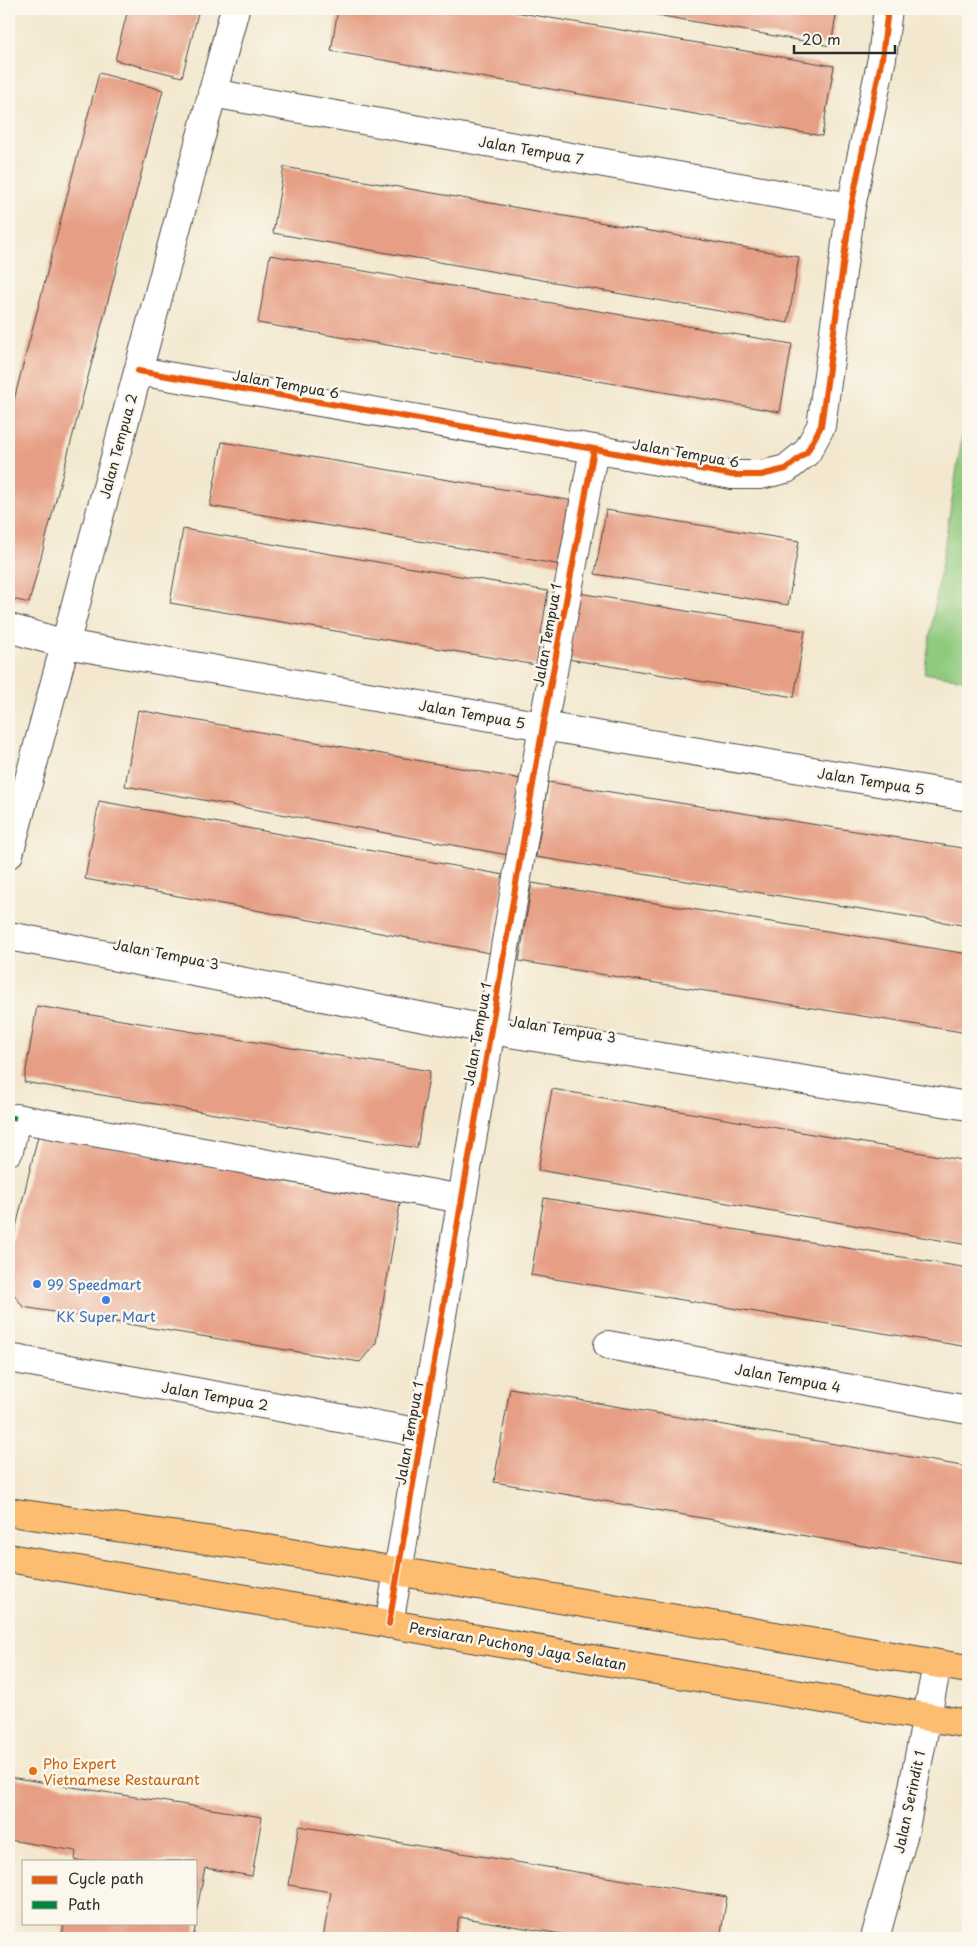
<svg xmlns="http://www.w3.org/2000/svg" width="977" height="1947" viewBox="0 0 977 1947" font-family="'Playpen Sans',sans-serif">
	<rect width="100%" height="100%" fill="#fbf7ec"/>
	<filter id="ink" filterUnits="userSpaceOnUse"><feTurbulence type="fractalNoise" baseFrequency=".02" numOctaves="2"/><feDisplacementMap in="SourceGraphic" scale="10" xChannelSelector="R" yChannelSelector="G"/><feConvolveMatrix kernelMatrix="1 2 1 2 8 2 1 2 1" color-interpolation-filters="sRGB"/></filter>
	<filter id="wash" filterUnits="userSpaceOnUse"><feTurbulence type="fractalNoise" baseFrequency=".0096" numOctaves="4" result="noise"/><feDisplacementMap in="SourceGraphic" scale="20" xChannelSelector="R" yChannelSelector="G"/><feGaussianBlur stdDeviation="1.12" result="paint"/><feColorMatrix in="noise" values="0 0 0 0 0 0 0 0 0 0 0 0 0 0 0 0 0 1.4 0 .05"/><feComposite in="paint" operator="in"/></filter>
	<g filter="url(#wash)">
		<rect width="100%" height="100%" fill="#f3e8cf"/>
		<!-- pitch -->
		<path fill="#90ca7e" stroke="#5e7a54" d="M968 399V680L924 673Z"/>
		<g id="blocks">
			<!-- building -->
			<path fill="#e69f84" d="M128 9H199L182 77 115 60Z
				M338 9H497L834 66 822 136 331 51Z
				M623 9H837L831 46Z
				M99 73 163 90 29 603 9 598V419Z
				M284 167 799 257 788 323 273 233Z
				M270 255 792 344 780 412 258 323Z
				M222 442 580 502 568 566 210 506Z
				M606 510 799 541 788 605 595 574Z
				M183 529 548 591 536 665 170 603Z
				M579 593 805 631 794 697 568 659Z
				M138 710 521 779 508 855 125 786Z
				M548 782 968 849V926L536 857Z
				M99 801 504 875 490 953 85 879Z
				M532 883 968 954V1033L519 961Z
				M37 1006 430 1071 417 1148 24 1082Z
				M552 1089 968 1161V1245L538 1170Z
				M38 1136 401 1198 376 1343 360 1362 23 1307 9 1287V1256Z
				M544 1198 968 1268V1347L531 1275Z
				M510 1388 968 1467V1564L494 1482Z
				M9 1777 262 1817 252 1876 205 1868 196 1914V1861H75L76 1851 9 1840Z
				M299 1826 727 1897 720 1938H585L459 1917 455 1938H323L331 1892 289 1885Z
				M967 1852H968V1875H965Z
				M64 1923H196L193 1938H62Z"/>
		</g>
	</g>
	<g filter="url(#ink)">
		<use href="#blocks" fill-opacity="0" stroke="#494744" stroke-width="1"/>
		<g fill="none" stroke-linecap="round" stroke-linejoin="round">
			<defs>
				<path id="minor" d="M212 93 851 207
					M138 371 594 449 732 475H761L786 469 807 452 821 426 851 207 882 58 888 9
					M9 628 65 644 543 726 968 797
					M9 854 235 9
					M9 936 491 1030 968 1106
					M9 1151 16 1118 462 1199
					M608 1345 968 1410
					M9 1358 422 1433
					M389 1624 543 726 594 449
					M875 1938 904 1833 937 1665"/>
				<path id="major" d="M9 1512 256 1547 968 1669
					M9 1558 968 1724"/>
			</defs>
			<!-- minor casing -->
			<use href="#minor" stroke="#494744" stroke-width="30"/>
			<!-- major casing -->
			<use href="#major" stroke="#494744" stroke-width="30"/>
			<!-- minor -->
			<use href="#minor" stroke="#fff" stroke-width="28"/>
			<!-- major -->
			<use href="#major" stroke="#fcbd6f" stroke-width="28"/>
			<!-- quiet -->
			<path stroke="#00873e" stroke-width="5" stroke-dasharray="10 5" stroke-linecap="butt" d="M9 1117 16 1118"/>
			<defs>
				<path id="cycleway" d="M138 371 594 449 732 475H761L786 469 807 452 821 426 851 207 882 58 888 9
					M389 1624 543 726 594 449"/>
			</defs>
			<!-- cycleway casing -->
			<use href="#cycleway" stroke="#fbf7ec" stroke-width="9"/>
			<!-- cycleway -->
			<use href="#cycleway" stroke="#e8590c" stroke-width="6"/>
		</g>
	</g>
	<!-- markers -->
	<g fill="#3f7fe0" stroke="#fbf7ec" stroke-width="2">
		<circle cx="37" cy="1284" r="5"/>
		<circle cx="106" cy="1300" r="5"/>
	</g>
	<circle fill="#e8710a" stroke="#fbf7ec" stroke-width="2" cx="33" cy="1771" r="5"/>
	<g text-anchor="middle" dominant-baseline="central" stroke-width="5" stroke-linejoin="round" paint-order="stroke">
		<!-- street labels -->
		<g font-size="14" fill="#2b2b2b" stroke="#fbf7ec">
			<text transform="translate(531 150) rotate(10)">Jalan Tempua 7</text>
			<text transform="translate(286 384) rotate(10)">Jalan Tempua 6</text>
			<text transform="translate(118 446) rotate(-75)">Jalan Tempua 2</text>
			<text transform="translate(686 453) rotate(10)">Jalan Tempua 6</text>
			<text transform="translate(547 635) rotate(-80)">Jalan Tempua 1</text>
			<text transform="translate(472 714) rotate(10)">Jalan Tempua 5</text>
			<text transform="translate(871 781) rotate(9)">Jalan Tempua 5</text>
			<text transform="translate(166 954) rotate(11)">Jalan Tempua 3</text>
			<text transform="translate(563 1029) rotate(9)">Jalan Tempua 3</text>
			<text transform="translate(477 1034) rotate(-80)">Jalan Tempua 1</text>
			<text transform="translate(788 1378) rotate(10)">Jalan Tempua 4</text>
			<text transform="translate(215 1396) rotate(10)">Jalan Tempua 2</text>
			<text transform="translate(409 1433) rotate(-80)">Jalan Tempua 1</text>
			<text transform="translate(518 1646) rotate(10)">Persiaran Puchong Jaya Selatan</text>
			<text transform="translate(909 1802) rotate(-78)">Jalan Serindit 1</text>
		</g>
		<!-- shop labels -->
		<g font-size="14" fill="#366cbe" stroke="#fbf7ec" text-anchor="start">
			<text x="47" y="1284">99 Speedmart</text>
			<text x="106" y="1316" text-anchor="middle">KK Super Mart</text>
		</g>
		<!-- food labels -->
		<g font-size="14" fill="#c56008" stroke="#fbf7ec" text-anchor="start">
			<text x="43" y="1763">Pho Expert<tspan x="43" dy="16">Vietnamese Restaurant</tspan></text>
		</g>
	</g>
	<!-- margin -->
	<rect width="977" height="1947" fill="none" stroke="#fbf7ec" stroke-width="30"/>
	<!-- legend -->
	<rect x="22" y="1860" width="175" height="65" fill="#fbf7ec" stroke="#a8a59f"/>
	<rect x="32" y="1876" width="25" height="8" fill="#e8590c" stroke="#a8a59f"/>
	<text x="68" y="1884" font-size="15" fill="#2b2b2b">Cycle path</text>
	<rect x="32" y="1901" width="25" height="8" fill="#00873e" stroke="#a8a59f"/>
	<text x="68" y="1910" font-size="15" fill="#2b2b2b">Path</text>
	<!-- scale -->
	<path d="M794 45v8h101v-8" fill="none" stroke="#2b2b2b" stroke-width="2.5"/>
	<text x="802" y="45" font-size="15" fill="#2b2b2b" stroke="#fbf7ec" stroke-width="4" paint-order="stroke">20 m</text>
</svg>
